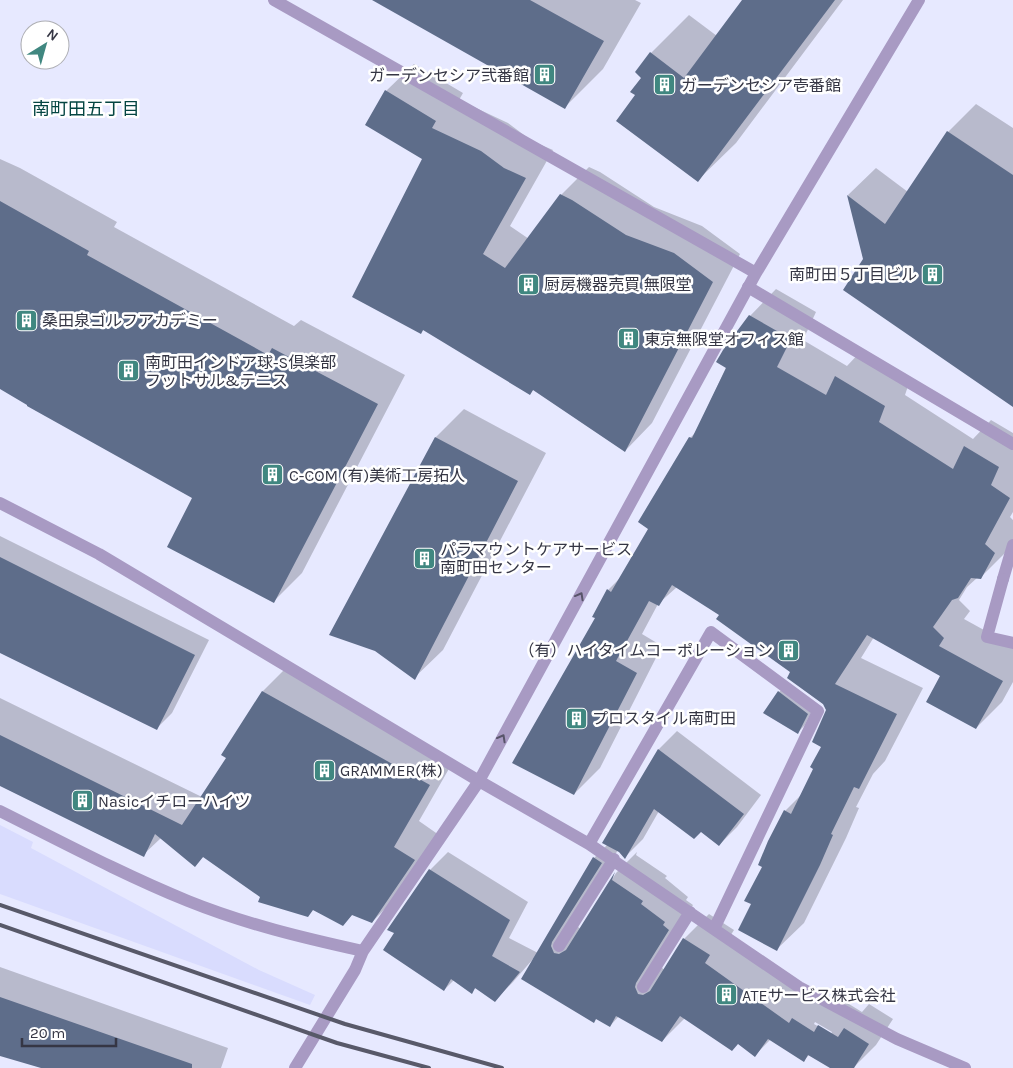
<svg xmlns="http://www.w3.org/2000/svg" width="1013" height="1068" viewBox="0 0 1013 1068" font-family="Karla,'Noto Sans JP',sans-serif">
	<rect width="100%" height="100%" fill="#e7e9ff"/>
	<!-- built -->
	<path fill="#d9dcfe" d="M0 825 33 842 31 848 259 970 315 995 310 1005 0 894Z"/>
	<!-- shadow -->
	<path fill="#0003" fill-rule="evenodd" d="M375 0H635L641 3 603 69 565 107Z
		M744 0H843L736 143 698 180 637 95 651 53 689 15 717 36Z
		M414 64 463 93 459 100 508 123 532 141 553 150 510 226 529 239 561 195 589 167 600 172 654 207 702 226 740 254 652 423 625 451 534 389 530 394 424 329 421 333 424 159 386 91Z
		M976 104 1013 128V405L865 259 848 195 876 168 908 192 948 132Z
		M0 159 20 168 117 222 114 227 294 326 301 320 405 375 302 573 274 601 194 498 0 388Z
		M776 289 816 312 803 340 847 366 862 350 910 380 905 395 973 439 991 420 1013 433V512L1010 517 1013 520V539L1007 551 980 578H977L967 587 959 600 970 611 964 619 1013 646V682L1002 702 976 728 942 676 874 637 861 658 923 688 885 761 873 774 856 807 859 808 846 838 804 923 777 949 753 904 763 867 785 811 803 793 823 747 827 707 788 678 792 672 721 614 677 587 658 604 642 634 662 646 600 768 574 794 597 618 608 590 621 577 650 529 690 438 696 432 750 316Z
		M464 409 546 453 443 650 414 678 436 437Z
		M0 536 209 640 172 713 157 728 0 652Z
		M288 666 454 760 419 821 439 835 397 897 372 922 353 914 343 924 313 910 261 897 204 856 195 865 161 838 143 855 0 784V698L202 797 228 758 223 755 263 691Z
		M786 685 814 706 805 725 798 732 779 692Z
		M677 731 761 795 737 827 719 845 701 831 659 811 643 839 625 857 618 850 576 916 575 921 579 928 581 929 616 873 637 852 636 855 667 876 665 878 688 897 686 900 693 905 660 957 659 962 663 969 665 970 684 939 709 914 734 930 729 938 838 1007 844 1001 862 1012 869 1004 893 1019 876 1045 853 1068H848L810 1054 804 1060 771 1039 755 1055 738 1043 685 1018 662 1041 619 1016 610 1026 533 959 513 982 495 1000 477 987 471 992 454 980 444 990 430 870 448 852 528 902 509 938 538 953 594 858 607 845 659 749ZM815 1022 832 1032 831 1034 814 1024Z
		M0 967 228 1048 221 1068H46L0 1055Z"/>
	<!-- building -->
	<path fill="#5e6d8a" d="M372 0H530L604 41 565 109Z
		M742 0H835L698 182 616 121 635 95 630 92 641 78 635 72 650 52 684 78Z
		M385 90 436 121 432 128 481 151 504 168 526 178 483 254 505 268 560 194 572 200 626 235 674 253 713 282 625 452 533 390 530 395 423 330 421 334 352 297 422 159 365 125Z
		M947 131 1013 175V407L843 290 863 259 847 195 885 224Z
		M0 201 89 251 87 255 268 355 272 348 378 404 274 603 167 547 192 498 27 406V405L0 389Z
		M749 315 791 339 777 367 826 395 835 376 885 406 879 422 953 469 964 446 999 467 991 485 1010 498 985 544 995 553 981 579 971 578 958 598 952 600 933 627 944 638 939 646 1003 681 976 729 926 702 940 676 867 635 835 684 897 714 859 789 854 787 831 834 833 835 820 865 777 951 738 930 751 904 744 901 762 867 758 865 768 841 784 810 791 814 813 769 810 767 821 747 812 742 826 710 823 704 787 678 790 672 716 619 719 615 672 585 659 606 649 601 616 661 637 673 574 795 512 763 595 618 592 617 607 589 611 592 648 529 638 522 689 437 692 438 726 368 716 362 723 350Z
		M435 437 518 481 415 680 375 651 329 635Z
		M0 557 195 655 157 730 0 653Z
		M262 691 430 785 394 847 415 860 372 923 352 915 343 926 313 910 308 917 258 902 260 897 203 857 195 867 155 834 144 857 0 786V735L182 825 226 758 221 755Z
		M778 691 808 714 798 734 763 713Z
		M658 749 744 814 719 846 701 832 694 839 654 809 625 859 619 852 602 843Z
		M593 857 602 863 552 942 551 946 554 953 559 954 566 950 615 872 612 880 643 901 641 904 665 922 663 925 669 930 636 983 635 987 638 994 643 995 650 991 683 938 710 955 705 963 789 1023 792 1018 814 1032 818 1025 838 1037 844 1028 869 1044 854 1068H830L808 1055 804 1062 768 1039 755 1057 738 1044 732 1051 680 1016 662 1042 616 1016 610 1027 596 1019 594 1023 521 979Z
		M429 869 510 920 492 956 520 972 495 1002 475 988 472 994 451 979 444 991 383 950 394 933 387 930Z
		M0 997 192 1064V1068H41L0 1056Z"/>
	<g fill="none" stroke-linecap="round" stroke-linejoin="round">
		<!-- lane -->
		<path stroke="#a89ac3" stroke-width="12" d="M748 287 1013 444
			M1003 579 1013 545"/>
		<!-- street -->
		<path stroke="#a89ac3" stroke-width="12" d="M274 0 756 273
			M0 503 99 554 479 781 589 844 799 987 897 1039 965 1068
			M1003 579 987 637 1013 643
			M0 811C62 842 124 875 188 901 245 924 304 938 363 951
			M589 844 711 632 818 711 714 929
			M559 946 614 859
			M643 987 690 912
			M295 1068 355 970 363 951 479 781 756 273 919 0"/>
		<!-- rail -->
		<path stroke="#585969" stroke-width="4" d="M0 905 345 1024 502 1068
			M0 925 337 1043 429 1068"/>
	</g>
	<!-- one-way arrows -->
	<defs><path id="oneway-chevron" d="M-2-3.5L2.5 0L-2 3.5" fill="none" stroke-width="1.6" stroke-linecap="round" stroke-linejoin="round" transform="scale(1.25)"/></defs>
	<g stroke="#58546a">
		<use href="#oneway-chevron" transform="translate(580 596) rotate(-61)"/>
		<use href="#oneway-chevron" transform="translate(502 738) rotate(-61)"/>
	</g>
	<!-- icons -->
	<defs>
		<symbol id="building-square" viewBox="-11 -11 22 22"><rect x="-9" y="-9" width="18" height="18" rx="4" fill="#408780" stroke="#fff"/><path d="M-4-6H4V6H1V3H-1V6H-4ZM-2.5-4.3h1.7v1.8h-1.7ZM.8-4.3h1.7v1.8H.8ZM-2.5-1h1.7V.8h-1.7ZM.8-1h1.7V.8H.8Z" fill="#fff"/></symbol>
	</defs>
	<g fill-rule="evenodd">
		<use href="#building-square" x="532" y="62" width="25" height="25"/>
		<use href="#building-square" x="652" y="72" width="25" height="25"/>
		<use href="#building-square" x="920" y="262" width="25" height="25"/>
		<use href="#building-square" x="516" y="272" width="25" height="25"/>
		<use href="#building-square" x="14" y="308" width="25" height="25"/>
		<use href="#building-square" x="616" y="326" width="25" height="25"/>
		<use href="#building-square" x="116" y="358" width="25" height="25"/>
		<use href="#building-square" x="260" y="462" width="25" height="25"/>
		<use href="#building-square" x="412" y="546" width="25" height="25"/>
		<use href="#building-square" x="776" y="638" width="25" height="25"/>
		<use href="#building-square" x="564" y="706" width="25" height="25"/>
		<use href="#building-square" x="312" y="758" width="25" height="25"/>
		<use href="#building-square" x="70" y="788" width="25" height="25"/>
		<use href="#building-square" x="714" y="982" width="25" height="25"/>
	</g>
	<g text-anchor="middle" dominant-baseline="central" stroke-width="5" stroke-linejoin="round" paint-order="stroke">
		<!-- poi labels -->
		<g font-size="16" fill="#353644" stroke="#fff" text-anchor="start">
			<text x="529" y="75" text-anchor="end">ガーデンセシア弐番館</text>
			<text x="681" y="85">ガーデンセシア壱番館</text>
			<text x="917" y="274" text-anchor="end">南町田５丁目ビル</text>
			<text x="544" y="284">厨房機器売買 無限堂</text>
			<text x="42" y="320">桑田泉ゴルフアカデミー</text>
			<text x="644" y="339">東京無限堂オフィス館</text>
			<text x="145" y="362">南町田インドア球-S倶楽部<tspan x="145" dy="18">フットサル&amp;テニス</tspan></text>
			<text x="289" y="475">C-COM (有)美術工房拓人</text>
			<text x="440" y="549">パラマウントケアサービス<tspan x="440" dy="18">南町田センター</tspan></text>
			<text x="773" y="650" text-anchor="end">（有）ハイタイムコーポレーション</text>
			<text x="592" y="718">プロスタイル南町田</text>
			<text x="340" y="770">GRAMMER(株)</text>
			<text x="98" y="801">Nasicイチローハイツ</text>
			<text x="742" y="995">ATEサービス株式会社</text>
		</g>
		<!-- neighbourhood labels -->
		<g font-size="18" fill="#054642" stroke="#fff">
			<text x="86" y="109">南町田五丁目</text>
		</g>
	</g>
	<!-- north arrow -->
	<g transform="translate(45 45) rotate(37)"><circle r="24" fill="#ffffff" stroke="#aeafb4"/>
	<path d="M0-4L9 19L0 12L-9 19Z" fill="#408780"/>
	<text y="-8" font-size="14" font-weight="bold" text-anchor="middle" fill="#353644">N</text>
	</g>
	<!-- scale -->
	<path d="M22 1038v8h94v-8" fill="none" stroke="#353644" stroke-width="2.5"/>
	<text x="30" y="1038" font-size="15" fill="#353644" stroke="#ffffff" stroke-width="4" paint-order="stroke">20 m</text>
</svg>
